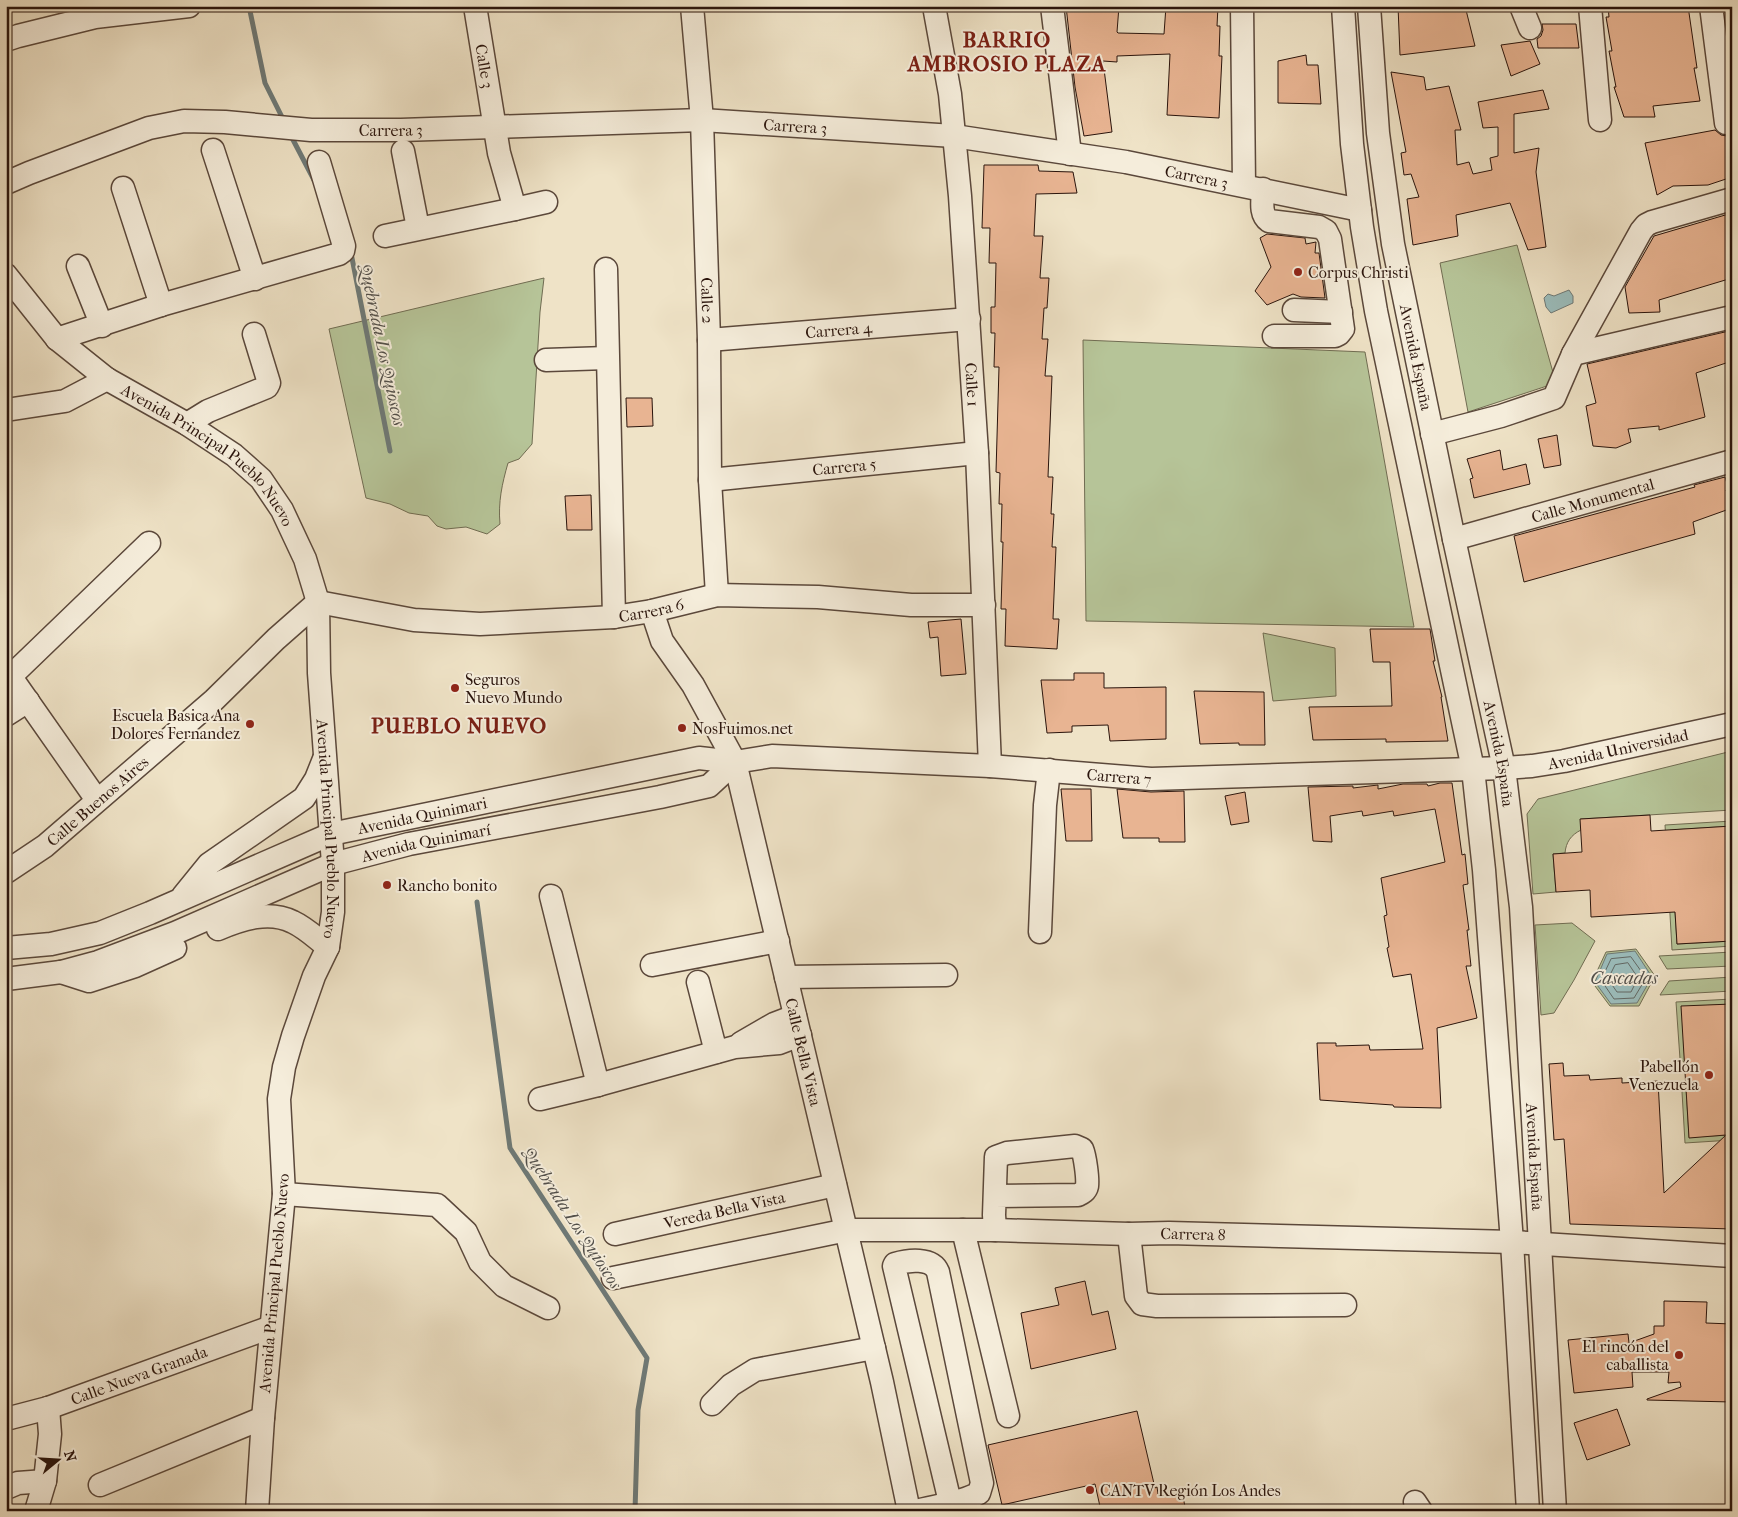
<svg xmlns="http://www.w3.org/2000/svg" width="1738" height="1517" viewBox="0 0 1738 1517" font-family="'IM FELL French Canon',serif">
	<rect width="100%" height="100%" fill="#efe3c7"/>
	<filter id="stains"><feTurbulence type="fractalNoise" baseFrequency=".004" numOctaves="4"/><feColorMatrix values="0 0 0 0 .2 0 0 0 0 .09 0 0 0 0 .02 0 0 0 .5 -.17"/></filter>
	<radialGradient id="worn" r=".72"><stop offset=".6" stop-color="#630" stop-opacity="0"/><stop offset="1" stop-color="#630" stop-opacity=".3"/></radialGradient>
	<!-- green -->
	<path fill="#b6c498" stroke="#706c52" d="M1517 245 1556 383 1468 412 1440 263Z
		M544 278 540 312 532 444 519 459 508 463C502 484 498 502 500 524L487 534 466 527 446 529 437 526 428 516 409 513 390 504 366 498 329 329Z
		M1083 340 1365 352 1414 627 1086 621Z
		M1263 633 1335 648 1336 696 1273 701Z
		M1732 751V810L1581 819V830C1571 835 1566 842 1565 853L1553 854 1556 892 1533 894 1527 814 1538 799Z
		M1732 821V826L1670 830 1673 876 1668 874 1665 825Z
		M1674 894 1677 944 1732 941V946L1672 950 1669 897Z
		M1572 923 1595 941 1574 980 1554 1013 1541 1015 1535 925Z
		M1636 949 1655 976 1639 1006H1610L1592 982 1606 952Z
		M1732 952V966L1667 969 1659 956Z
		M1732 977V991L1660 995 1669 981Z
		M1732 999V1004L1682 1007 1685 1063 1680 1059 1676 1002Z
		M1686 1087 1689 1137 1732 1135V1140L1685 1143 1682 1092Z"/>
	<!-- water -->
	<path fill="#9bbdbc" stroke="#6e7976" d="M1569 290 1573 296V303L1551 313 1546 307 1544 298 1548 294 1554 296Z
		M1635 951 1652 977 1637 1003 1611 1004 1595 982 1607 954Z"/>
	<g fill="none" stroke-linecap="round" stroke-linejoin="round">
		<!-- shore -->
		<path stroke="#626864" stroke-width="1" d="M1631 957 1646 978 1634 998 1614 999 1601 980 1611 959Z
			M1628 963 1638 978 1631 992H1617L1608 979 1615 965Z"/>
		<!-- stream -->
		<path stroke="#6e7976" stroke-width="5" d="M250 11 265 83 284 121
			M290 134 314 180
			M351 253 390 451
			M477 902 510 1148 647 1358 638 1410 635 1511"/>
	</g>
	<!-- building -->
	<path fill="#e8b492" stroke="#2a140c" d="M1066 6H1119L1117 32 1118 33 1164 34 1166 6H1218L1217 26H1220L1219 56H1222L1219 118 1167 115 1170 54 1117 56V62L1103 61 1112 132 1084 136 1075 87Z
		M1398 6H1465L1475 46 1400 55Z
		M1608 6H1688L1697 68H1694L1700 101 1653 106 1655 117H1624L1614 87H1616L1609 51H1612L1606 17H1609Z
		M1542 24H1576L1579 48H1538L1537 39 1541 36 1543 30Z
		M1530 41 1540 64 1511 76 1501 45Z
		M1306 55 1307 65H1318L1321 104 1278 103V61Z
		M1391 72 1424 77 1426 90 1449 86 1461 130H1455L1457 165 1469 162 1473 174 1492 170 1490 158 1498 156V127L1483 128 1478 102 1543 90 1549 109 1514 114V153L1539 148 1536 172 1546 247 1528 250 1510 203 1456 215 1458 236 1413 245 1407 199 1419 197 1411 174 1404 175 1401 153 1406 152Z
		M1715 130 1721 135 1727 136 1732 134V177L1708 185 1673 186 1657 195 1645 143Z
		M984 165H1038L1039 171 1073 172 1077 193 1036 194 1034 236H1043L1040 278H1049L1047 308H1044L1042 339H1048L1045 376H1052L1048 477H1053L1051 514H1054L1052 547H1056L1053 619H1059L1057 649 1005 646 1006 609H1001L1003 542H1001L1002 504H999L1000 473 996 472 999 367H994L995 333H991V307H995L996 263H989L990 228H982Z
		M1732 213V278L1659 300 1660 312 1629 313 1625 287 1654 236Z
		M1267 234 1305 238 1306 244 1316 242 1315 253H1319L1325 298 1301 297 1293 294 1267 305 1255 291 1271 267 1260 238Z
		M1729 331 1732 342V361L1696 373 1705 417 1659 430V426L1628 429 1631 442 1616 448 1593 446 1586 406 1596 403 1587 364Z
		M626 398H652L653 426 627 427Z
		M1557 435 1561 465 1544 468 1538 439Z
		M1500 450 1503 470 1526 464 1530 484 1474 498 1470 479 1473 478 1467 459Z
		M1725 477 1729 490H1726L1732 508 1693 522 1695 534 1524 582 1514 536 1695 487 1694 485Z
		M591 495 592 530H567L565 496Z
		M961 619 966 674 941 676 938 637 930 638 928 622Z
		M1370 629H1430L1435 661H1433L1442 697H1441L1448 741 1386 742V739L1313 740 1309 707 1392 706 1390 662H1373Z
		M1074 673H1104V688L1166 687V739L1110 741 1108 725 1072 726V732L1047 733 1041 680H1074Z
		M1194 691 1264 692 1265 745H1239V743L1200 744Z
		M1440 783H1452L1462 855 1465 854 1468 884 1463 885 1469 930H1467L1471 966H1466L1477 1018 1437 1028 1441 1108 1394 1107 1393 1105 1320 1100 1317 1043H1336V1046L1369 1045 1370 1050 1423 1049 1411 974 1393 977 1387 948 1389 947 1384 916 1387 915 1381 878 1445 862 1435 809 1394 816 1393 811 1363 816 1362 811 1330 816 1332 842 1313 841 1308 787 1353 786V788L1378 785V789L1403 784H1427L1428 786Z
		M1061 789H1091L1092 841H1066Z
		M1117 789 1151 792 1184 791 1185 842H1159V838H1123Z
		M1245 792 1249 822 1231 825 1225 796Z
		M1650 815 1651 831 1732 826V941L1677 944 1675 912 1591 917 1590 890 1556 892 1553 854 1582 852 1580 819Z
		M1732 1004V1229L1570 1224 1564 1139 1554 1140 1549 1064 1563 1063 1564 1076 1589 1075 1590 1080 1622 1078V1083L1658 1081 1664 1193 1726 1135 1689 1138 1681 1006Z
		M1085 1281 1092 1315 1108 1311 1116 1349 1031 1369 1021 1313 1059 1305 1055 1288Z
		M1664 1301 1707 1302 1706 1323 1732 1324V1402L1647 1400V1399L1681 1387 1680 1382 1668 1383 1669 1372H1632L1633 1387 1574 1393 1568 1340 1628 1334 1629 1343 1654 1334V1326H1664Z
		M1617 1409 1630 1445 1587 1460 1574 1423Z
		M1137 1411 1155 1488 1157 1487 1158 1494 1181 1488 1186 1511H1101L1095 1484 1002 1505 988 1445Z"/>
	<g fill="none" stroke-linecap="round" stroke-linejoin="round">
		<defs>
			<g id="minor">
				<path id="s1" d="M475 6 499 153 515 209"/>
				<path id="s2" d="M692 6 702 120 709 340 710 480 717 595"/>
				<path id="s3" d="M934 6 950 94 960 196 977 453 990 766"/>
				<path d="M1052 6 1070 154"/>
				<path d="M1242 6 1244 185"/>
				<path d="M1343 6 1352 144 1362 227 1376 311 1473 769 1484 870 1512 1242 1528 1511"/>
				<path id="s4" d="M1369 6 1378 133 1393 244 1454 539 1504 768 1521 907 1555 1511"/>
				<path d="M1521 6 1530 28"/>
				<path d="M1590 6 1600 120"/>
				<path d="M1711 6 1726 123"/>
				<path d="M6 40 18 36 95 17 189 6"/>
				<path d="M213 150 255 279"/>
				<path d="M403 151 418 228"/>
				<path id="s5" d="M6 183 29 173 149 128 184 121 225 122 311 130H401L702 120 954 136 1126 162 1360 210"/>
				<path d="M123 188 161 305"/>
				<path d="M1263 189C1263 199 1259 214 1269 221L1319 227 1326 231 1330 239 1343 329 1339 334 1335 336H1274"/>
				<path d="M385 236 515 209 546 202"/>
				<path d="M78 266 102 326"/>
				<path d="M606 269 614 617"/>
				<path id="s6" d="M6 275 57 339 107 379 187 424 234 455 261 479 282 510 305 559 318 602 319 673 333 864V912L328 947 314 976 293 1036 284 1067 279 1099 284 1194 263 1418 257 1511"/>
				<path d="M1294 310 1341 312"/>
				<path d="M57 339 161 305 339 254 343 251 344 246 319 162"/>
				<path id="s7" d="M709 340 969 319"/>
				<path d="M1573 354 1732 317"/>
				<path d="M546 360 607 358"/>
				<path d="M6 410 65 401 107 379"/>
				<path d="M187 424 208 411 267 387 269 383 254 334"/>
				<path d="M1432 434 1501 416 1554 398 1573 354 1641 231 1646 225 1652 222 1732 199"/>
				<path id="s8" d="M710 480 977 453"/>
				<path id="s9" d="M1454 539 1732 461"/>
				<path id="s10" d="M652 611 662 641 693 685 735 762 882 1382 909 1511"/>
				<path d="M6 670 97 800"/>
				<path d="M11 676 149 543"/>
				<path d="M6 715 28 701"/>
				<path id="s11" d="M6 872 45 846 214 700 276 639 318 602 414 620 480 624 614 617 652 611 717 595 818 597 911 605H984"/>
				<path d="M183 896 209 864 304 798 316 779 324 759"/>
				<path d="M551 896 598 1085"/>
				<path d="M218 929C242 919 269 910 293 922 306 928 317 939 328 947"/>
				<path d="M1040 932 1045 805 1049 770"/>
				<path id="s12" d="M6 948 51 944 100 933 150 913 331 834 699 758 735 762 772 756 990 766 1151 779 1504 768 1532 766 1564 761 1732 724"/>
				<path d="M652 965 778 941"/>
				<path d="M61 972 89 981 135 966 175 948"/>
				<path d="M786 977 946 975"/>
				<path id="s13" d="M6 979 61 972 98 962 175 933 333 864 409 844 660 797 709 786 735 762"/>
				<path d="M698 982 716 1052"/>
				<path d="M741 1043 774 1024 795 1016"/>
				<path d="M540 1099 598 1085 735 1047 779 1043 800 1035"/>
				<path d="M284 1194 437 1205 466 1232 480 1262 504 1286 548 1308"/>
				<path d="M995 1196 1078 1195C1082 1193 1086 1191 1087 1186 1088 1178 1085 1156 1082 1149L1075 1146 1007 1153 996 1157 994 1215 995 1230"/>
				<path d="M963 1230 1008 1416"/>
				<path id="s14" d="M615 1234 835 1185"/>
				<path d="M1129 1234 1136 1296 1142 1304 1157 1306 1345 1305"/>
				<path id="s15" d="M613 1278 847 1230H995L1129 1234 1169 1233 1512 1242 1732 1256"/>
				<path d="M712 1404 731 1385 755 1370 874 1348"/>
				<path id="s16" d="M6 1419 48 1408 271 1327"/>
				<path d="M100 1485 263 1418"/>
				<path d="M6 1488 18 1483 45 1481"/>
				<path d="M1415 1502 1421 1511"/>
				<path d="M36 1511 45 1481 50 1434 48 1408"/>
				<path d="M916 1511C935 1506 962 1503 979 1493L982 1483 938 1272C932 1257 908 1260 895 1264L894 1266 950 1502"/>
			</g>
		</defs>
		<!-- minor casing -->
		<use href="#minor" stroke="#5b483b" stroke-width="25"/>
		<!-- minor -->
		<use href="#minor" stroke="#f5eddb" stroke-width="22"/>
	</g>
	<!-- markers -->
	<g fill="#8f2418" stroke="#f5eddb" stroke-width="2">
		<circle cx="1298" cy="272" r="5"/>
		<circle cx="455" cy="688" r="5"/>
		<circle cx="250" cy="724" r="5"/>
		<circle cx="682" cy="728" r="5"/>
		<circle cx="387" cy="885" r="5"/>
		<circle cx="1709" cy="1075" r="5"/>
		<circle cx="1679" cy="1355" r="5"/>
		<circle cx="1090" cy="1490" r="5"/>
	</g>
	<g text-anchor="middle" dominant-baseline="central" stroke-width="4" stroke-linejoin="round" paint-order="stroke">
		<!-- street labels -->
		<g font-size="16" fill="#2a140c" stroke="#f5eddb">
			<text stroke="none"><textPath href="#s1" startOffset="61">Calle 3</textPath></text>
			<text stroke="none"><textPath href="#s5" startOffset="801">Carrera 3</textPath></text>
			<text stroke="none"><textPath href="#s5" startOffset="396">Carrera 3</textPath></text>
			<text stroke="none"><textPath href="#s5" startOffset="1206">Carrera 3</textPath></text>
			<text stroke="none"><textPath href="#s2" startOffset="295">Calle 2</textPath></text>
			<text stroke="none"><textPath href="#s7" startOffset="130">Carrera 4</textPath></text>
			<text stroke="none"><textPath href="#s4" startOffset="355">Avenida España</textPath></text>
			<text stroke="none"><textPath href="#s3" startOffset="381">Calle 1</textPath></text>
			<text stroke="none"><textPath href="#s6" startOffset="274">Avenida Principal Pueblo Nuevo</textPath></text>
			<text stroke="none"><textPath href="#s8" startOffset="135">Carrera 5</textPath></text>
			<text stroke="none"><textPath href="#s9" startOffset="144">Calle Monumental</textPath></text>
			<text stroke="none"><textPath href="#s11" startOffset="749">Carrera 6</textPath></text>
			<text stroke="none"><textPath href="#s12" startOffset="1645">Avenida Universidad</textPath></text>
			<text stroke="none"><textPath href="#s4" startOffset="760">Avenida España</textPath></text>
			<text stroke="none"><textPath href="#s12" startOffset="1144">Carrera 7</textPath></text>
			<text stroke="none"><textPath href="#s11" startOffset="116">Calle Buenos Aires</textPath></text>
			<text stroke="none"><textPath href="#s12" startOffset="440">Avenida Quinimari</textPath></text>
			<text stroke="none"><textPath href="#s6" startOffset="694">Avenida Principal Pueblo Nuevo</textPath></text>
			<text stroke="none"><textPath href="#s13" startOffset="444">Avenida Quinimarí</textPath></text>
			<text stroke="none"><textPath href="#s10" startOffset="471">Calle Bella Vista</textPath></text>
			<text stroke="none"><textPath href="#s4" startOffset="1165">Avenida España</textPath></text>
			<text stroke="none"><textPath href="#s14" startOffset="112">Vereda Bella Vista</textPath></text>
			<text stroke="none"><textPath href="#s15" startOffset="585">Carrera 8</textPath></text>
			<text transform="translate(274 1283) rotate(-85)">Avenida Principal Pueblo Nuevo</text>
			<text stroke="none"><textPath href="#s16" startOffset="140">Calle Nueva Granada</textPath></text>
		</g>
		<!-- poi labels -->
		<g font-size="16" fill="#2a140c" stroke="#f5eddb" text-anchor="start">
			<text x="1308" y="272">Corpus Christi</text>
			<text x="465" y="679">Seguros<tspan x="465" dy="18">Nuevo Mundo</tspan></text>
			<text x="240" y="715" text-anchor="end">Escuela Basica Ana<tspan x="240" dy="18">Dolores Fernandez</tspan></text>
			<text x="692" y="728">NosFuimos.net</text>
			<text x="397" y="885">Rancho bonito</text>
			<text x="1699" y="1066" text-anchor="end">Pabellón<tspan x="1699" dy="18">Venezuela</tspan></text>
			<text x="1669" y="1346" text-anchor="end">El rincón del<tspan x="1669" dy="18">caballista</tspan></text>
			<text x="1100" y="1490">CANTV Región Los Andes</text>
		</g>
		<!-- water labels -->
		<g font-size="18" font-style="italic" fill="#524f4a" stroke="#f5eddb">
			<text transform="translate(382 345) rotate(78)">Quebrada Los Quioscos</text>
			<text x="1624" y="978">Cascadas</text>
			<text transform="translate(572 1218) rotate(57)">Quebrada Los Quioscos</text>
		</g>
		<!-- district labels -->
		<g font-size="21" font-weight="bold" letter-spacing="1" fill="#7a1f14" stroke="#f5eddb">
			<text x="1007" y="40">BARRIO<tspan x="1007" dy="24">AMBROSIO PLAZA</tspan></text>
			<text x="459" y="726">PUEBLO NUEVO</text>
		</g>
	</g>
	<!-- margin -->
	<rect width="1738" height="1517" fill="none" stroke="#efe3c7" stroke-width="25"/>
	<rect x="8" y="8" width="1723" height="1502" fill="none" stroke="#2a140c" stroke-width="2.5"/>
	<rect x="12" y="12" width="1713" height="1492" fill="none" stroke="#2a140c"/>
	<!-- north arrow -->
	<g transform="translate(58 1460) rotate(72)" stroke="#f5eddb" stroke-width="4" paint-order="stroke">
	<path d="M0-4L9 19L0 12L-9 19Z" fill="#2a140c"/>
	<text y="-8" font-size="14" font-weight="bold" text-anchor="middle" fill="#2a140c">N</text>
	</g>
	<rect width="100%" height="100%" filter="url(#stains)"/>
	<rect width="100%" height="100%" fill="url(#worn)"/>
</svg>
